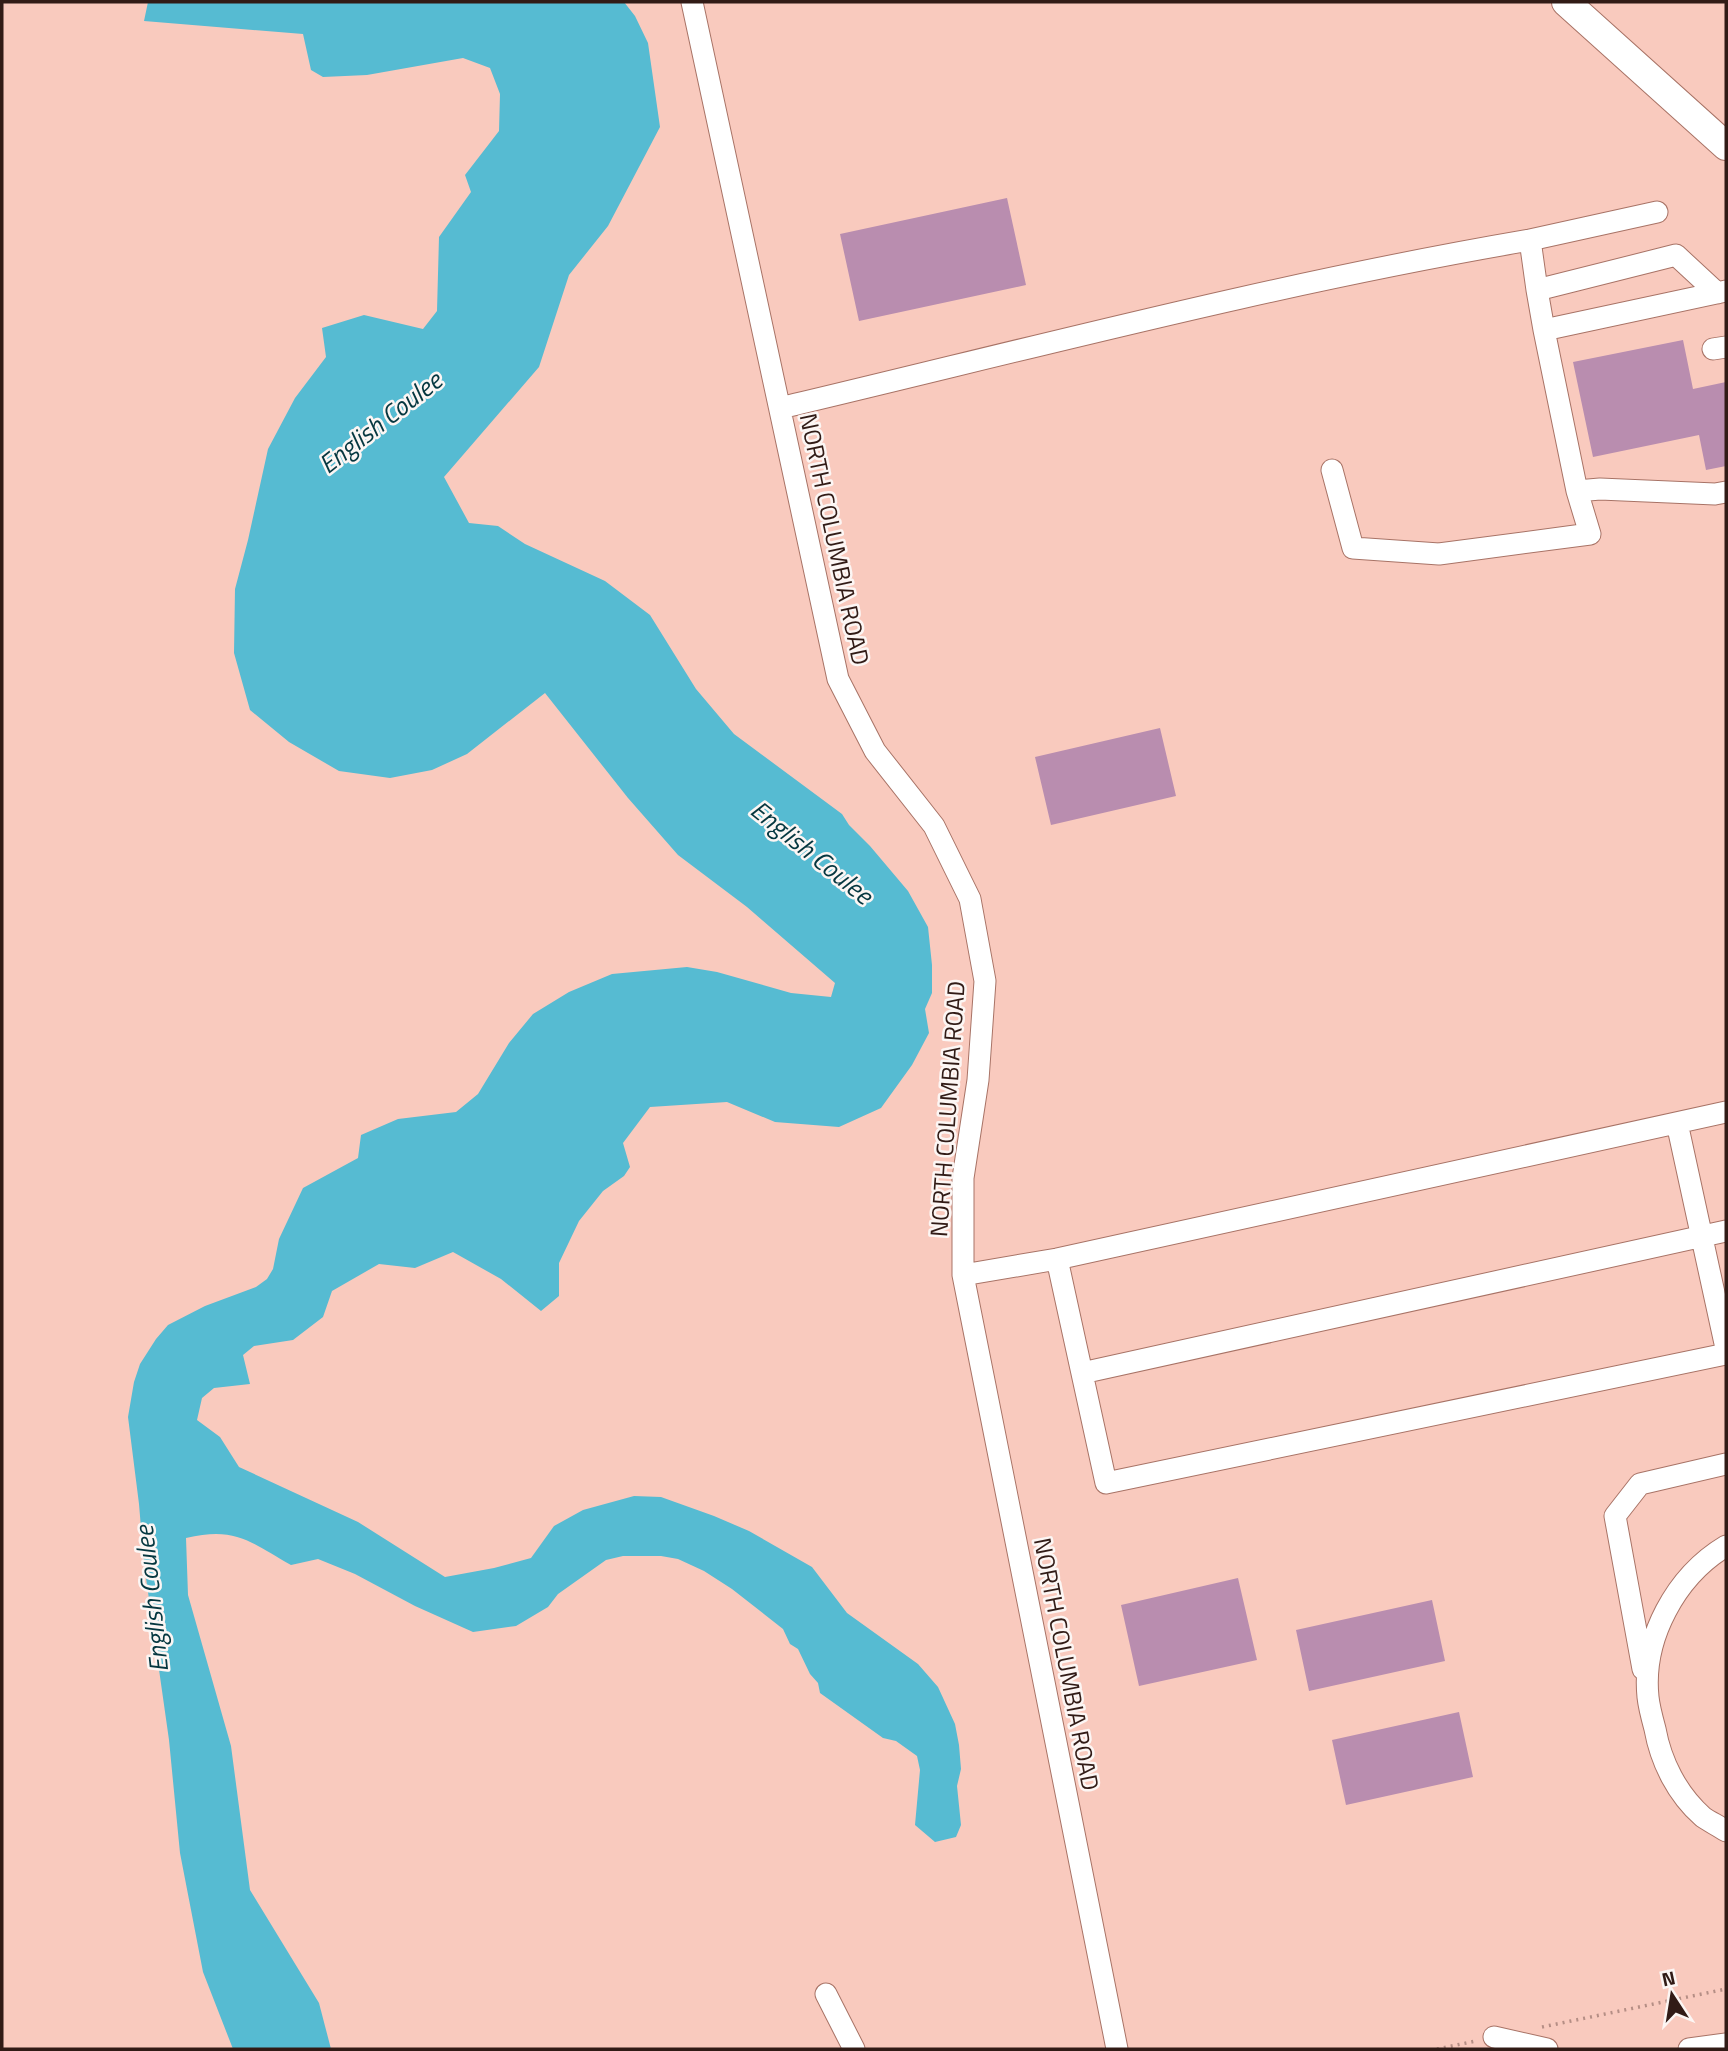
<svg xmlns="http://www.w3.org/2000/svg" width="1728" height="2051" viewBox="0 0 1728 2051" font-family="'Titillium Web',sans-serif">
	<rect width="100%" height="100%" fill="#f9cabe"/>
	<!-- water -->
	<path fill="#56bbd2" d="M148 2H624L635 16 648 43 660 127 608 226 569 275 539 367 444 477 469 523 498 526 525 544 605 581 650 615 696 689 734 734 842 814 849 825 870 846 908 891 928 927 932 965V993L925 1009 929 1033 912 1065 881 1108 839 1127 775 1122 727 1102 650 1107 623 1143 630 1167 624 1176 603 1191 579 1221 559 1263V1296L541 1311 501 1279 453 1252 415 1268 379 1264 332 1291 323 1317 293 1340 254 1346 243 1355 250 1384 214 1388 202 1398 197 1420 220 1437 239 1467 358 1522 445 1577 494 1568 531 1558 554 1526 583 1510 634 1496 661 1497 714 1516 749 1531 812 1567 847 1613 918 1664 938 1687 955 1724 959 1745 961 1769 957 1786 961 1825 956 1837 935 1842 915 1825 920 1770 917 1756 896 1741 883 1738 820 1693 818 1683 810 1674 798 1649 790 1644 783 1629 732 1589 704 1571 678 1559 661 1556H623L606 1560 558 1594 548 1607 516 1626 473 1632 415 1606 355 1574 318 1559 291 1565C250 1542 236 1526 186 1538L188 1595 231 1746 250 1890 319 2003 331 2049H233L203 1972 180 1853 169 1740 144 1564 139 1504 128 1417 134 1382 140 1364 156 1339 168 1325 205 1306 256 1287 267 1279 273 1269 279 1239 303 1188 358 1158 361 1135 398 1119 456 1112 478 1094 509 1043 533 1014 569 992 612 974 687 967 717 972 791 993 831 997 835 983 747 907 678 855 628 798 545 693 467 754 432 770 390 778 339 771 289 742 250 710 234 653 235 589 248 540 268 449 295 398 326 357 322 328 364 315 423 329 437 311 439 237 471 192 465 175 499 131 500 94 490 68 463 58 367 75 323 77 311 70 303 34 144 21Z"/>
	<!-- building -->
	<path fill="#b98daf" d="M1007 198 1026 285 859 321 840 234Z
		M1683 340 1693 389 1726 382V466L1706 470 1699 435 1593 457 1573 362Z
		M1160 728 1176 796 1051 825 1035 757Z
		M1238 1578 1257 1660 1139 1686 1121 1605Z
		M1432 1600 1445 1661 1309 1691 1296 1630Z
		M1459 1712 1473 1777 1346 1805 1332 1740Z"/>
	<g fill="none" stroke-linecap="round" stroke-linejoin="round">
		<defs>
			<path id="minor" d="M692 2 838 679 875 751 934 826 970 899 985 981 978 1080 963 1178V1275L1117 2049
				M1537 290 1530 240 1657 212
				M1726 291 1544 330 1577 491 1600 489 1715 494 1726 492
				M1544 330 1537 290 1676 255 1717 293
				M1713 349 1726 347
				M780 408C1029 349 1277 283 1530 240
				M1332 470 1353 548 1439 554 1590 534 1577 491
				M1677 1123 1726 1348
				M1057 1259 1106 1483 1726 1354
				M963 1275 1057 1259 1726 1112
				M1082 1373 1726 1231
				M1726 1546C1676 1576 1642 1638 1648 1697 1649 1707 1652 1718 1655 1729 1661 1762 1677 1794 1703 1817 1710 1822 1719 1826 1726 1831
				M1643 1669 1615 1516 1640 1484 1726 1464
				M826 1994 854 2049
				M1494 2037 1547 2049
				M1689 2049 1726 2044"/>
			<path id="major" d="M1566 2 1726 146"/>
		</defs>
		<!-- minor casing -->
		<use href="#minor" stroke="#a87366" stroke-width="23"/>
		<!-- major casing -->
		<use href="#major" stroke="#a87366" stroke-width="30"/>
		<!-- path -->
		<path stroke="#b58e85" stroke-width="3.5" stroke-dasharray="2 5" stroke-linecap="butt" d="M1542 2027 1726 1989
			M1437 2049 1476 2041"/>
		<!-- minor -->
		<use href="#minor" stroke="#fff" stroke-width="21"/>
		<!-- major -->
		<use href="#major" stroke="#fff" stroke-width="28"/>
	</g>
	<g text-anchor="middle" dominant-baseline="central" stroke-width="5" stroke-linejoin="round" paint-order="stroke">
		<!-- street labels -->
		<g font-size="24" fill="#311b16" stroke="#fcf6f4">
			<text transform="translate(835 539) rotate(78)">NORTH COLUMBIA ROAD</text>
			<text transform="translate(947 1109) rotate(-86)">NORTH COLUMBIA ROAD</text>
			<text transform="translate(1067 1664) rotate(79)">NORTH COLUMBIA ROAD</text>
		</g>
		<!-- water labels -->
		<g font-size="26" font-style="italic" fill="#053740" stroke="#fcf6f4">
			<text transform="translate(380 422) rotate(-38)">English Coulee</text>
			<text transform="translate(812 852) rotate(39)">English Coulee</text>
			<text transform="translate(151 1599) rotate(-96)">English Coulee</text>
		</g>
	</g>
	<!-- border -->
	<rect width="1728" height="2051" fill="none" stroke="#311b16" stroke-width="7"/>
	<!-- north arrow -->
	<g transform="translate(1672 1995) rotate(348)" stroke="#fcf6f4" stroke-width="5" paint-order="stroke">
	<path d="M0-5L12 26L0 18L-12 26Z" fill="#311b16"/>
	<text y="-10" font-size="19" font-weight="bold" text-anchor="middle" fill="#311b16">N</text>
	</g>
</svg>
